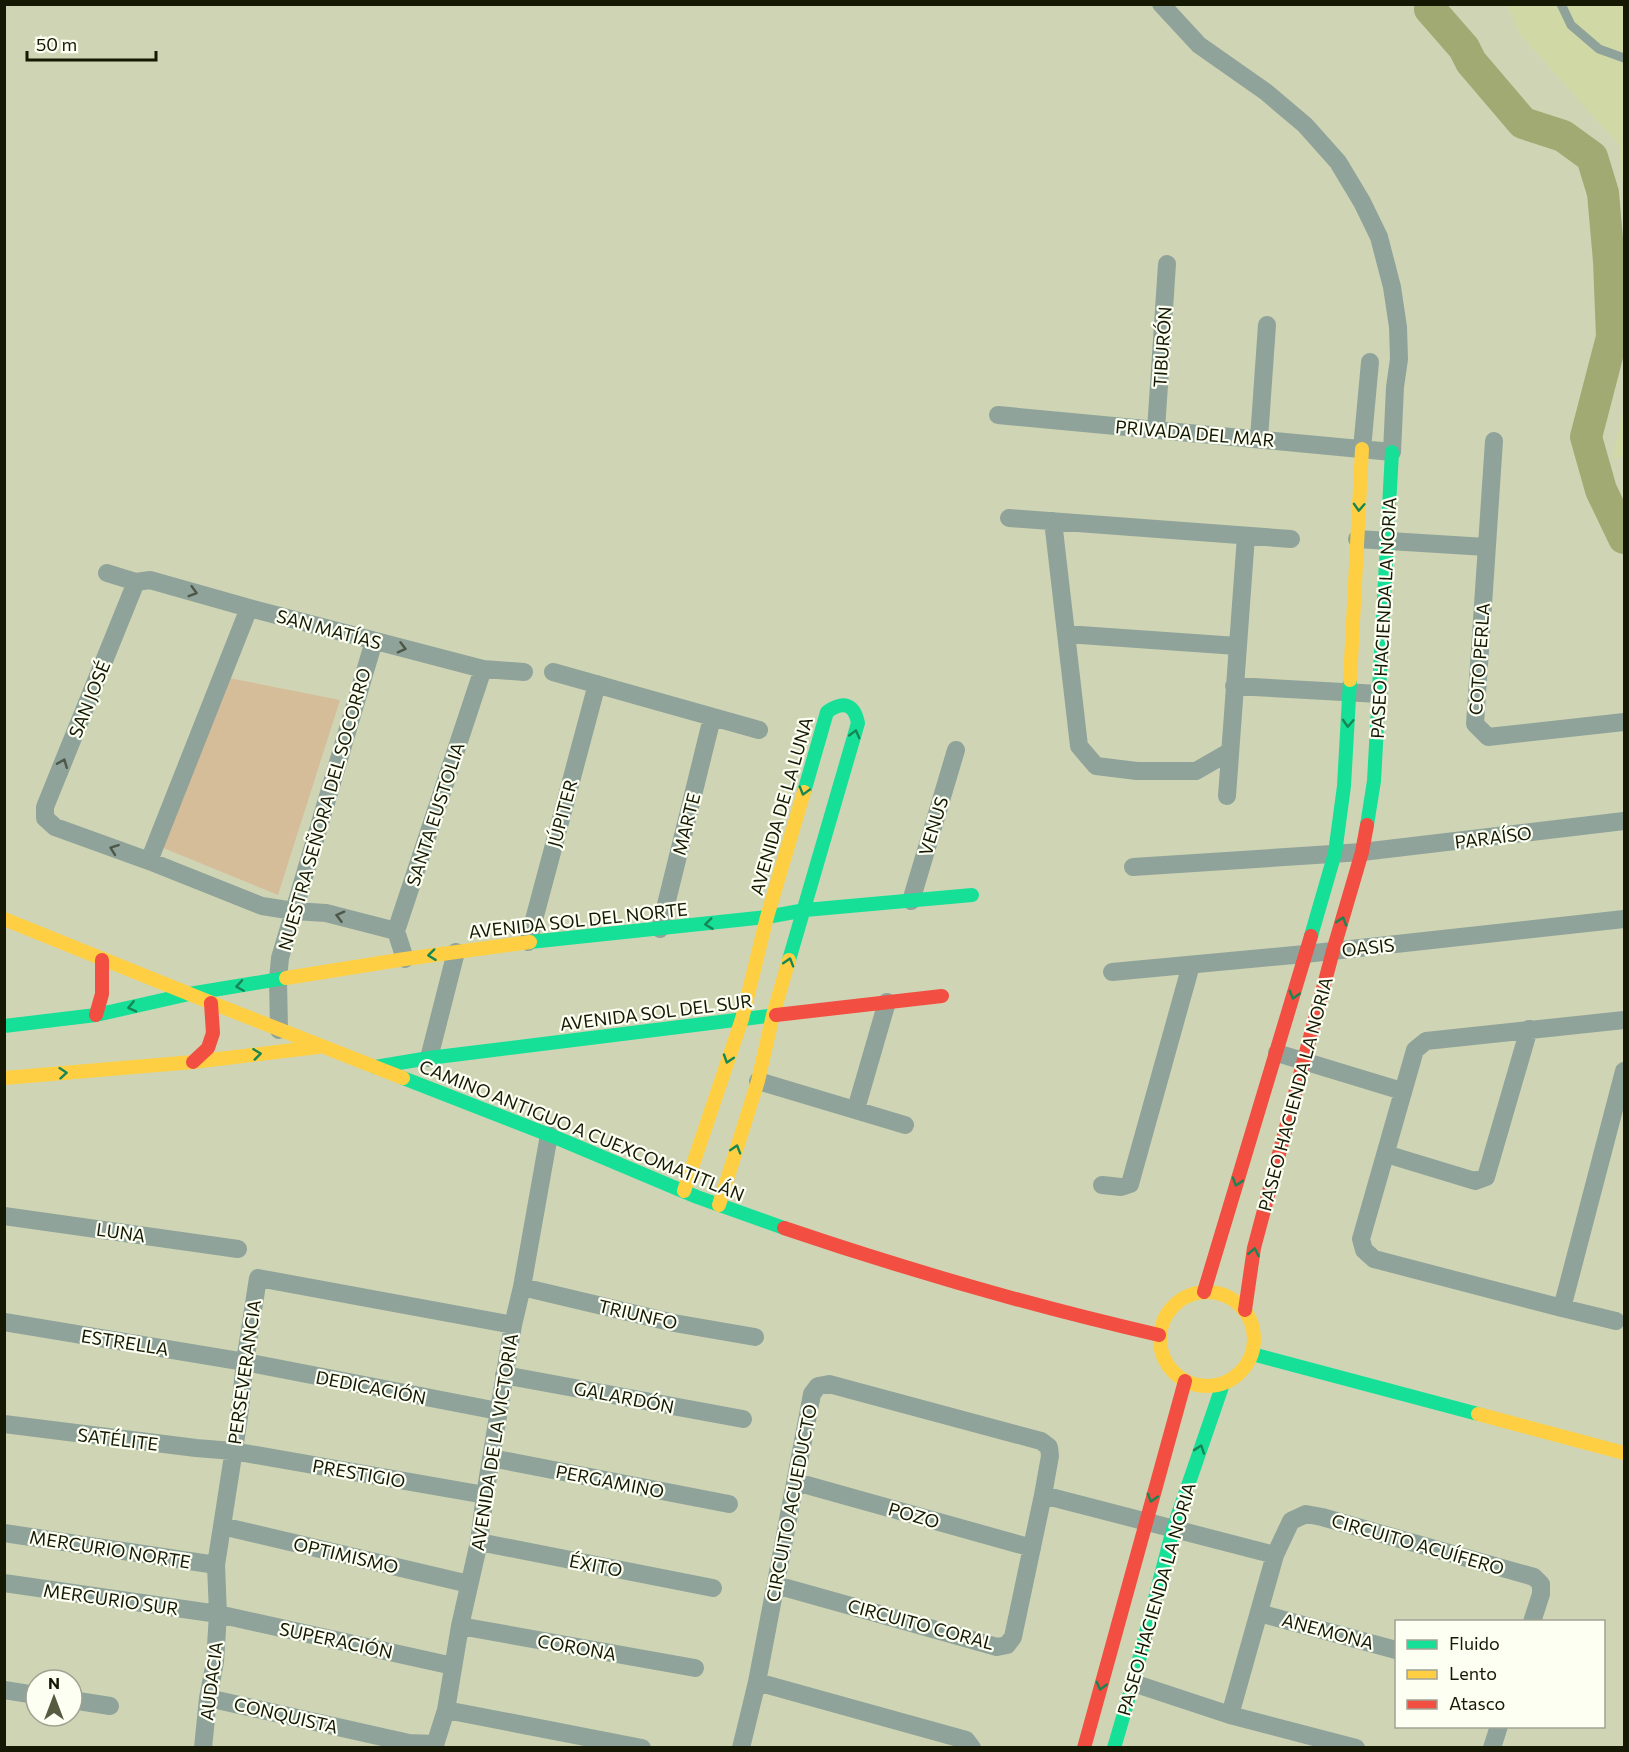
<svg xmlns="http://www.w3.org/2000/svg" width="1629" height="1752" viewBox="0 0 1629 1752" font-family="Commissioner,sans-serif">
	<rect width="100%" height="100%" fill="#cfd5b4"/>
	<!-- built -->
	<path fill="#d0d9a5" d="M1507 5H1624V198L1619 145 1520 34Z
		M1624 407V456L1612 460Z"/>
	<!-- green -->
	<path fill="#d6bd9a" d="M229 678 340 700 278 895 156 845Z"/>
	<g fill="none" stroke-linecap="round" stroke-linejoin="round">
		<!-- river -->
		<path stroke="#a2aa74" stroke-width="32" d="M1431 4 1430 9 1464 48 1471 62 1523 123 1563 136 1592 157 1603 193 1609 261 1612 337 1586 437 1601 490 1624 538"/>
		<!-- lane -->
		<path stroke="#90a39a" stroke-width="9" d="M1561 4 1571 25 1599 49 1624 58"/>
		<!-- street -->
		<path stroke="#90a39a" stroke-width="18" d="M998 415 1392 452 1395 387 1399 359 1398 327 1392 287 1379 237 1362 202 1338 162 1305 125 1266 92 1199 45 1161 4
			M1156 430 1167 264
			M1259 439 1267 325
			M1494 441 1475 724 1488 737 1624 722
			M1362 449 1370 362
			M1009 518 1291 539
			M1053 521 1079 746 1096 766 1137 771H1196L1229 752
			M1357 539 1486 547
			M107 573 136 582 150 580 249 608 483 669 524 672
			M136 582 45 807V818L55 827 149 861 262 906 294 911 326 913 396 931
			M1066 634 1237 646
			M553 672 759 730
			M1234 686 1379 694
			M1227 796 1246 536
			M149 861 249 608
			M1133 867 1362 852 1624 821
			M911 901 956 750
			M660 929 712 718
			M528 942 597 684
			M405 959 396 931 483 669
			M1112 972 1305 954 1624 919
			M1624 1020 1426 1041 1415 1050 1361 1239 1364 1250 1374 1259 1562 1308 1624 1071
			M279 1030 278 979 280 958 374 641
			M1277 1053 1402 1091
			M429 1058 456 952
			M758 1081 905 1125
			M856 1109 887 1002
			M1386 1154 1475 1181 1486 1177 1529 1029
			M1102 1185 1121 1187 1130 1184 1191 965
			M4 1216 238 1249
			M522 1287 674 1323 755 1337
			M1562 1308 1616 1321
			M4 1322 245 1362 498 1411
			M504 1375 743 1419
			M4 1424 196 1448 233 1451 485 1495
			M491 1458 729 1504
			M796 1482 1032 1548
			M1043 1495 1275 1555 1291 1521 1306 1514 1322 1517 1534 1577 1541 1584V1594L1532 1622
			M222 1526 469 1584
			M4 1533 216 1565
			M479 1542 713 1588
			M4 1583 218 1614 453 1666
			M1259 1613 1396 1650
			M460 1626 695 1668
			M757 1682 812 1394 818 1386 829 1384 1041 1441 1049 1447 1050 1456 1043 1495 1013 1637 1007 1645 997 1647 776 1585
			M1133 1683 1230 1715 1356 1748
			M4 1690 36 1695
			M208 1698 409 1743 434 1744
			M72 1700 110 1706
			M446 1710 642 1748
			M1230 1715 1275 1555
			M203 1748 208 1698 215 1662 218 1614 216 1565 239 1417 245 1362 258 1278 513 1325
			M434 1748 446 1710 460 1626 479 1542 485 1495 513 1325 522 1287 549 1135
			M741 1748 757 1682 966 1740 972 1748
			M1492 1748 1499 1726"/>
		<!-- fast -->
		<path stroke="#16e098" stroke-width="14" d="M1367 825 1374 781 1392 452
			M1311 936 1335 853 1344 786 1350 680
			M530 942 767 917 805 910 972 895
			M789 960 858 723C854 703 843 701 827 712L804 792
			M4 1026 96 1015 189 994 286 978
			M375 1067 429 1058 776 1015
			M403 1078 557 1138 697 1197 784 1228
			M1252 1354 1478 1414
			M1114 1748 1133 1683 1173 1529 1223 1384"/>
		<!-- slow -->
		<path stroke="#ffcf43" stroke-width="14" d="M1350 680 1362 449
			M4 919 202 999 403 1078
			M286 978 405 959 530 942
			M4 1078 193 1062 318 1047
			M684 1191 742 1019 767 917 804 792
			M719 1205 758 1081 773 1015 789 960
			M1160 1339a47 47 0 1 1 94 0a47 47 0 1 1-94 0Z
			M1478 1414 1624 1453"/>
		<!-- jam -->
		<path stroke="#f24e42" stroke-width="14" d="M96 1015 102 994V960
			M776 1015 942 996
			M193 1062 208 1048 213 1033 211 1003
			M784 1228C908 1270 1032 1306 1159 1335
			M1204 1292 1311 936
			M1245 1310 1254 1248 1333 951 1362 852 1367 825
			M1084 1748 1185 1381"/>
	</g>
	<!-- one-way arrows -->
	<defs><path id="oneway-chevron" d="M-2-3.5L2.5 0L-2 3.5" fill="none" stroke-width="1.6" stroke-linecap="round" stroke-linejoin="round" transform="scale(1.5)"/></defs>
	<g stroke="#168655">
		<use href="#oneway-chevron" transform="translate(1359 507) rotate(93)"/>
		<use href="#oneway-chevron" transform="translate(1348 723) rotate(93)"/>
		<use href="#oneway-chevron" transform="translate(855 734) rotate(-75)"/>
		<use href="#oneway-chevron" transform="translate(804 791) rotate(106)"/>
		<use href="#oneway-chevron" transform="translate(1342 921) rotate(-73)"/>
		<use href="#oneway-chevron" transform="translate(709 924) rotate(173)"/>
		<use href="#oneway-chevron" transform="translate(432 955) rotate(173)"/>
		<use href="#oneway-chevron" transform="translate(789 962) rotate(-73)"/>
		<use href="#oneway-chevron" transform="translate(240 986) rotate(171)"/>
		<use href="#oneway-chevron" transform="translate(1294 995) rotate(106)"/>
		<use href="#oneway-chevron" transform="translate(132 1007) rotate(167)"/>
		<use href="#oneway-chevron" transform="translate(257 1054) rotate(-7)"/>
		<use href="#oneway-chevron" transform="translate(728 1059) rotate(108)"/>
		<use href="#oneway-chevron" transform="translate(63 1073) rotate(-5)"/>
		<use href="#oneway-chevron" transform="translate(736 1149) rotate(-73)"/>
		<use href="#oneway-chevron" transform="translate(1237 1182) rotate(107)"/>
		<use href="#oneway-chevron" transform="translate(1254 1252) rotate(-79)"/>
		<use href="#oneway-chevron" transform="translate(1200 1449) rotate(-71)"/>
		<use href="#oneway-chevron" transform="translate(1152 1498) rotate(106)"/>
		<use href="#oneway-chevron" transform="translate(1101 1686) rotate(105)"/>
	</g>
	<g stroke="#4c5747">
		<use href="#oneway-chevron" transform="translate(193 592) rotate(16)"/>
		<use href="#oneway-chevron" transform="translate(402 648) rotate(15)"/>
		<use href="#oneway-chevron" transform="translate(63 763) rotate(-68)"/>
		<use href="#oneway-chevron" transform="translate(114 849) rotate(-160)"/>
		<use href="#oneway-chevron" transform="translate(340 916) rotate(-165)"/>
	</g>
	<g text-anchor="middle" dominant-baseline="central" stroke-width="4.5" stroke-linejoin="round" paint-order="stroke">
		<!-- street labels -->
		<g font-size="18" fill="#151903" stroke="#fcfff2">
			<text transform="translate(1162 347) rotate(-86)">TIBURÓN</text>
			<text transform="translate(1195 433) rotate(5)">PRIVADA DEL MAR</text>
			<text transform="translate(1383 618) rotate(-87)">PASEO HACIENDA LA NORIA</text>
			<text transform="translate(329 629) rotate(15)">SAN MATÍAS</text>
			<text transform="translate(1479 659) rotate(-86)">COTO PERLA</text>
			<text transform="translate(89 699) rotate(-68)">SAN JOSÉ</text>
			<text transform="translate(781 806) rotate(-74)">AVENIDA DE LA LUNA</text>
			<text transform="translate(324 809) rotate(-74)">NUESTRA SEÑORA DEL SOCORRO</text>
			<text transform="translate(562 813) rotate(-75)">JÚPITER</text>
			<text transform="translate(435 814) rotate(-72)">SANTA EUSTOLIA</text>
			<text transform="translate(686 824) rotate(-76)">MARTE</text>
			<text transform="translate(933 826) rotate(-73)">VENUS</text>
			<text transform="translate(1493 837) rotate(-7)">PARAÍSO</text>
			<text transform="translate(578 920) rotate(-6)">AVENIDA SOL DEL NORTE</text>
			<text transform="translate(1368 947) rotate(-6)">OASIS</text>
			<text transform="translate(656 1012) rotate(-7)">AVENIDA SOL DEL SUR</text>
			<text transform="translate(1295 1094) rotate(-75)">PASEO HACIENDA LA NORIA</text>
			<text transform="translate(582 1130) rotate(22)">CAMINO ANTIGUO A CUEXCOMATITLÁN</text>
			<text transform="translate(121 1232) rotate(8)">LUNA</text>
			<text transform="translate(638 1314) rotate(13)">TRIUNFO</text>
			<text transform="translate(125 1342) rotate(9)">ESTRELLA</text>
			<text transform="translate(244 1372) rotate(-82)">PERSEVERANCIA</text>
			<text transform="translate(371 1387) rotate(11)">DEDICACIÓN</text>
			<text transform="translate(624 1397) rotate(11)">GALARDÓN</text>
			<text transform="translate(118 1439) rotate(7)">SATÉLITE</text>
			<text transform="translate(494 1442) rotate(-81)">AVENIDA DE LA VICTORIA</text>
			<text transform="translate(359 1473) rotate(10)">PRESTIGIO</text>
			<text transform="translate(610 1481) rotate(11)">PERGAMINO</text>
			<text transform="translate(791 1503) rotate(-79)">CIRCUITO ACUEDUCTO</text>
			<text transform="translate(914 1515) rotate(16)">POZO</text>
			<text transform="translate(1418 1544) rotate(16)">CIRCUITO ACUÍFERO</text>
			<text transform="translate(110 1549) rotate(9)">MERCURIO NORTE</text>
			<text transform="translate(346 1555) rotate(13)">OPTIMISMO</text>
			<text transform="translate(596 1565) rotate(11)">ÉXITO</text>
			<text transform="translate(111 1599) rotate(8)">MERCURIO SUR</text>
			<text transform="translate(1156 1599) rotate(-74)">PASEO HACIENDA LA NORIA</text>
			<text transform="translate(921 1624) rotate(15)">CIRCUITO CORAL</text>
			<text transform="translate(1328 1631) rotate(15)">ANEMONA</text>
			<text transform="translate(336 1640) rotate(12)">SUPERACIÓN</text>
			<text transform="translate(577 1647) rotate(10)">CORONA</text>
			<text transform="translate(211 1681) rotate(-83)">AUDACIA</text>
			<text transform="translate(286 1715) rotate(13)">CONQUISTA</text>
		</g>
	</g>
	<!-- border -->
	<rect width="1629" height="1752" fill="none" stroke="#151903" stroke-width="12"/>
	<!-- legend -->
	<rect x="1395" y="1620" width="210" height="108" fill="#fcfff2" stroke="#a0a392" stroke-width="1.5"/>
	<rect x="1407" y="1640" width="30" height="9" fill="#16e098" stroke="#a0a392" stroke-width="1.5"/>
	<text x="1449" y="1650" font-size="18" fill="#151903">Fluido</text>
	<rect x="1407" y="1670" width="30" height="9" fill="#ffcf43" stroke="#a0a392" stroke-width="1.5"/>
	<text x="1449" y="1680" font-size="18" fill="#151903">Lento</text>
	<rect x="1407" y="1700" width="30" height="9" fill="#f24e42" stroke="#a0a392" stroke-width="1.5"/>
	<text x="1449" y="1710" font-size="18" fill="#151903">Atasco</text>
	<!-- north arrow -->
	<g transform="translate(54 1698)"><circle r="28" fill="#fcfff2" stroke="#a0a392" stroke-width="1.5"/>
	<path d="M0-4.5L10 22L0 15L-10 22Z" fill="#565b41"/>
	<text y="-9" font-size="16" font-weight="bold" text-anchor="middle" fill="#151903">N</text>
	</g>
	<!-- scale -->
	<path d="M27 51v9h129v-9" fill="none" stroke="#151903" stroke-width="3"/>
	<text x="36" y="51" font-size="18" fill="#151903" stroke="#fcfff2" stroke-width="4.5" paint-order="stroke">50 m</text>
</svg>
